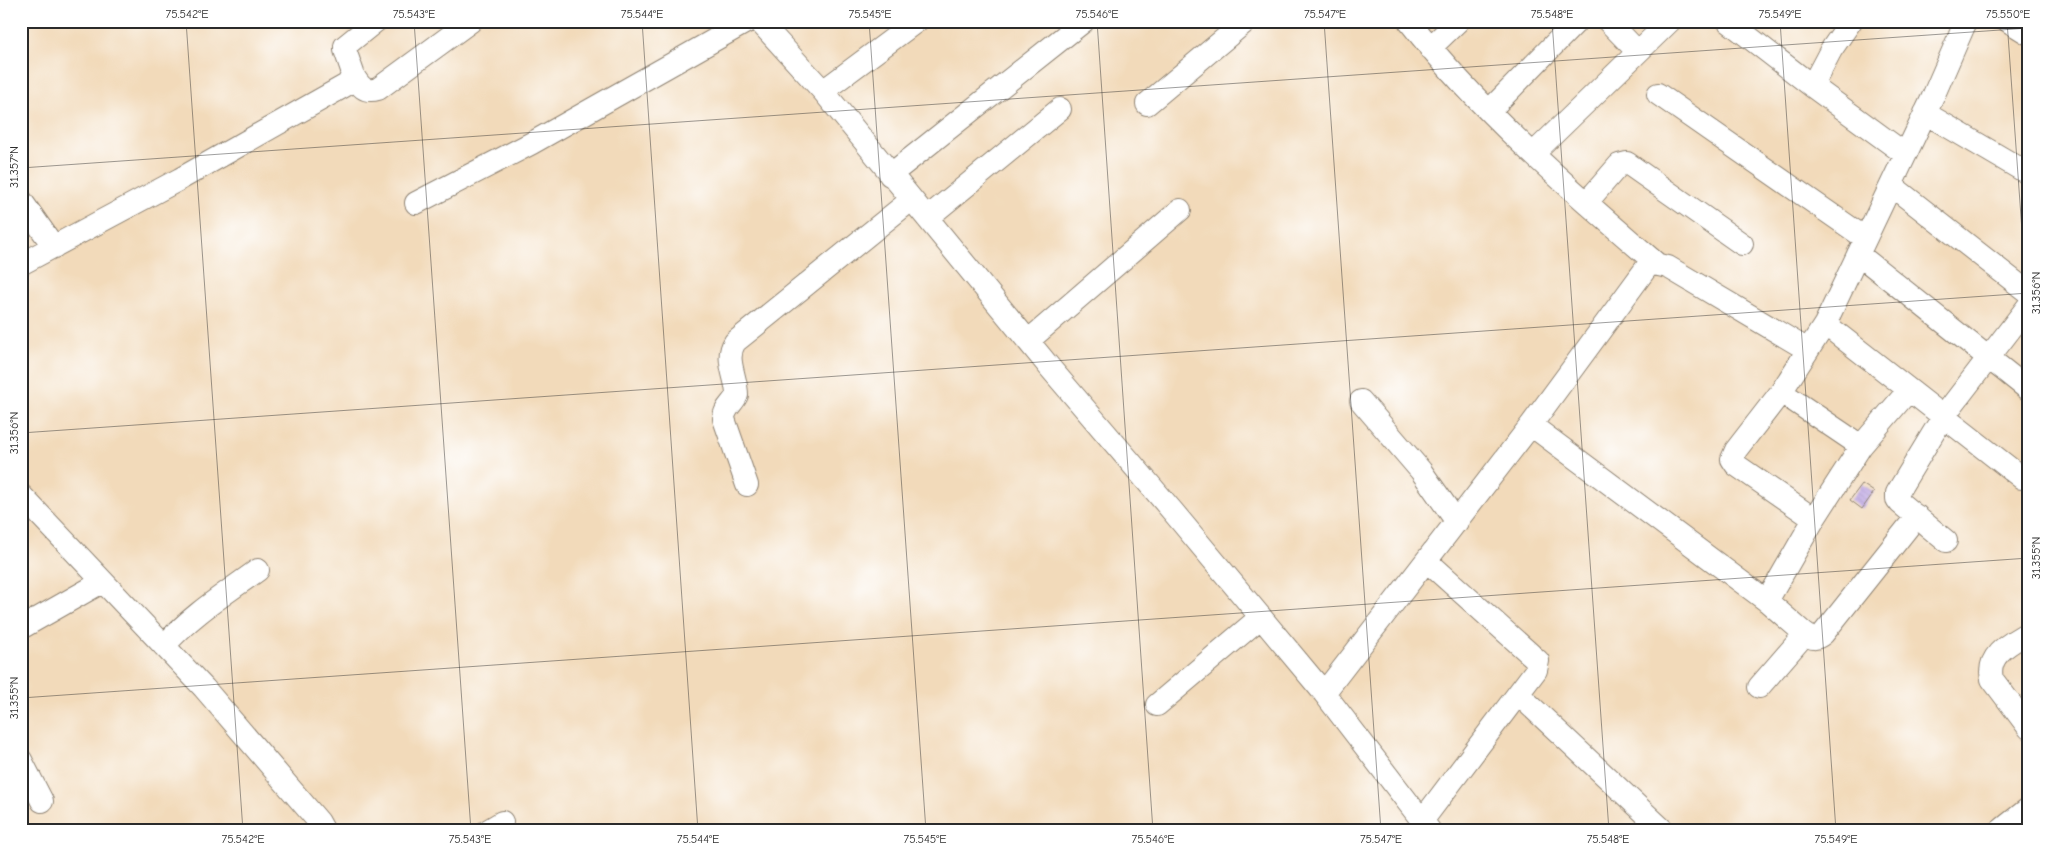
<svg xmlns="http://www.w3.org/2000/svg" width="2050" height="852" viewBox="0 0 2050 852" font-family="'Comic Neue',sans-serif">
	<defs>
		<pattern id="building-back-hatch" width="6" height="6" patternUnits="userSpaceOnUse" patternTransform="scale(1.25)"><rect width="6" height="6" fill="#b69be0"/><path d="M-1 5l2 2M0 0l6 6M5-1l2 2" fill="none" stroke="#947fb6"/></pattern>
	</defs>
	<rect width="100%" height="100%" fill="#fff"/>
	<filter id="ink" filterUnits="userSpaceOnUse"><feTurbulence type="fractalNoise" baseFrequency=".02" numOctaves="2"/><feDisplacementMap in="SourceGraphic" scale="10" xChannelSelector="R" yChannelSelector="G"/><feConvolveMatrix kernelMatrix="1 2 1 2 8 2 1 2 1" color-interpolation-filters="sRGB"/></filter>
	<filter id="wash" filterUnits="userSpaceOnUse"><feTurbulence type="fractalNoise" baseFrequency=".0096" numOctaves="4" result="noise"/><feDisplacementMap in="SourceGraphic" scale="20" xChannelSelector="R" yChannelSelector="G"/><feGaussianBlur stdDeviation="1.12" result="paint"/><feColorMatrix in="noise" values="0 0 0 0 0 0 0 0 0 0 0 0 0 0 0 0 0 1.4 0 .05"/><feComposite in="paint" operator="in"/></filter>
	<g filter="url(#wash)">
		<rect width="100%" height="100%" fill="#f2daba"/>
		<g id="blocks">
			<!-- building -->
			<path fill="url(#building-back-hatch)" d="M1862 484 1874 492 1862 509 1850 500Z"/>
		</g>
	</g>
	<g filter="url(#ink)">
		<use href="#blocks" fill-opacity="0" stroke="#8e8272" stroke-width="1"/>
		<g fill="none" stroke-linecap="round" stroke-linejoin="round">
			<defs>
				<path id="minor" d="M759 21 823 91 1051 369 1174 513 1324 693 1430 831
					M1409 21C1480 112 1571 190 1658 265
					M1608 21 1638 52
					M1728 21 1812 86 1905 154
					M2008 21 2029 34
					M1430 48 1458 21
					M353 75C360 86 364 93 378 89L471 21
					M1812 86 1831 50 1851 21
					M823 91 917 21
					M1658 94 1865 238
					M1147 104 1246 21
					M1489 111 1577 21
					M1925 113 2029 174
					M1534 153 1670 21
					M890 175 1084 21
					M1891 185 2029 293
					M21 200 54 247
					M1587 202 1619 165 1627 163 1742 244
					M416 203 532 143 748 21
					M927 218 1060 109
					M1858 254 2029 390
					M21 264 180 179 348 84 353 73 345 50V46L376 21
					M1825 324 2022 478
					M1028 341 1180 210
					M1361 401 1421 471 1457 522
					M1531 425 1767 601 1805 634 1759 687
					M1861 446 1909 390
					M747 485 724 419C724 408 733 404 737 395 737 377 724 359 735 342L911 200
					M21 495 204 688 319 822 324 831
					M1814 519 1736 465 1732 459 1736 450 1781 392 1825 324 1932 99 1966 21
					M1946 541 1900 503 1897 499V493L1943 417 2029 305
					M1767 601 1814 519 1861 446 1781 392
					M21 628 102 582
					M2029 632C2011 643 1986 654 1992 679L2029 728
					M1805 634C1812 639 1816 640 1823 634L1917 516
					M164 646C191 615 225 594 258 570
					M1324 693 1531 425 1647 267 1654 264 1668 267 1808 350
					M1518 694 1664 831
					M1157 705 1261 617
					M21 760 42 801
					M1422 821 1536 670 1538 661 1428 562
					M487 831 502 822
					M2000 831 2029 808"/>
			</defs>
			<!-- minor casing -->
			<use href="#minor" stroke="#8e8272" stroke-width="24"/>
			<!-- minor -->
			<use href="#minor" stroke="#fff" stroke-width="22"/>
		</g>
	</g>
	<!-- ticks -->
	<path fill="none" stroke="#2b2b2b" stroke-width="1" stroke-opacity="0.45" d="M186 21 243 831M414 21 471 831M642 21 698 831M869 21 926 831M1097 21 1153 831M1324 21 1381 831M1552 21 1609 831M1780 21 1836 831M2007 21 2029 329M21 168 2029 28M21 433 2029 293M21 698 2029 558M1922 831 2029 823"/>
	<!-- margin -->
	<rect width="2050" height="852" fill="none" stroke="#fff" stroke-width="55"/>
	<rect x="28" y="28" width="1994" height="796" fill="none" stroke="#2b2b2b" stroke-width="2"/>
	<g font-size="12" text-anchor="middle" fill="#2b2b2b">
		<text x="187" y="18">75.542°E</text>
		<text x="414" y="18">75.543°E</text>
		<text x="642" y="18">75.544°E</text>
		<text x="870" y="18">75.545°E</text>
		<text x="1097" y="18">75.546°E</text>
		<text x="1325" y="18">75.547°E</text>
		<text x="1552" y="18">75.548°E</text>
		<text x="1780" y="18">75.549°E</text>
		<text x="2008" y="18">75.550°E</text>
		<text transform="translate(14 167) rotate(-90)" y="4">31.357°N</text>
		<text transform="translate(2036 293) rotate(-90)" y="4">31.356°N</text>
		<text transform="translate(14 433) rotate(-90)" y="4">31.356°N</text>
		<text transform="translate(2036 558) rotate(-90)" y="4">31.355°N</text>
		<text transform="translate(14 698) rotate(-90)" y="4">31.355°N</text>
		<text x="243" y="843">75.542°E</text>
		<text x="470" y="843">75.543°E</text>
		<text x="698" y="843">75.544°E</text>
		<text x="925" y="843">75.545°E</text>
		<text x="1153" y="843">75.546°E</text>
		<text x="1381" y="843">75.547°E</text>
		<text x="1608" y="843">75.548°E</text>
		<text x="1836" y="843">75.549°E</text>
	</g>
</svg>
